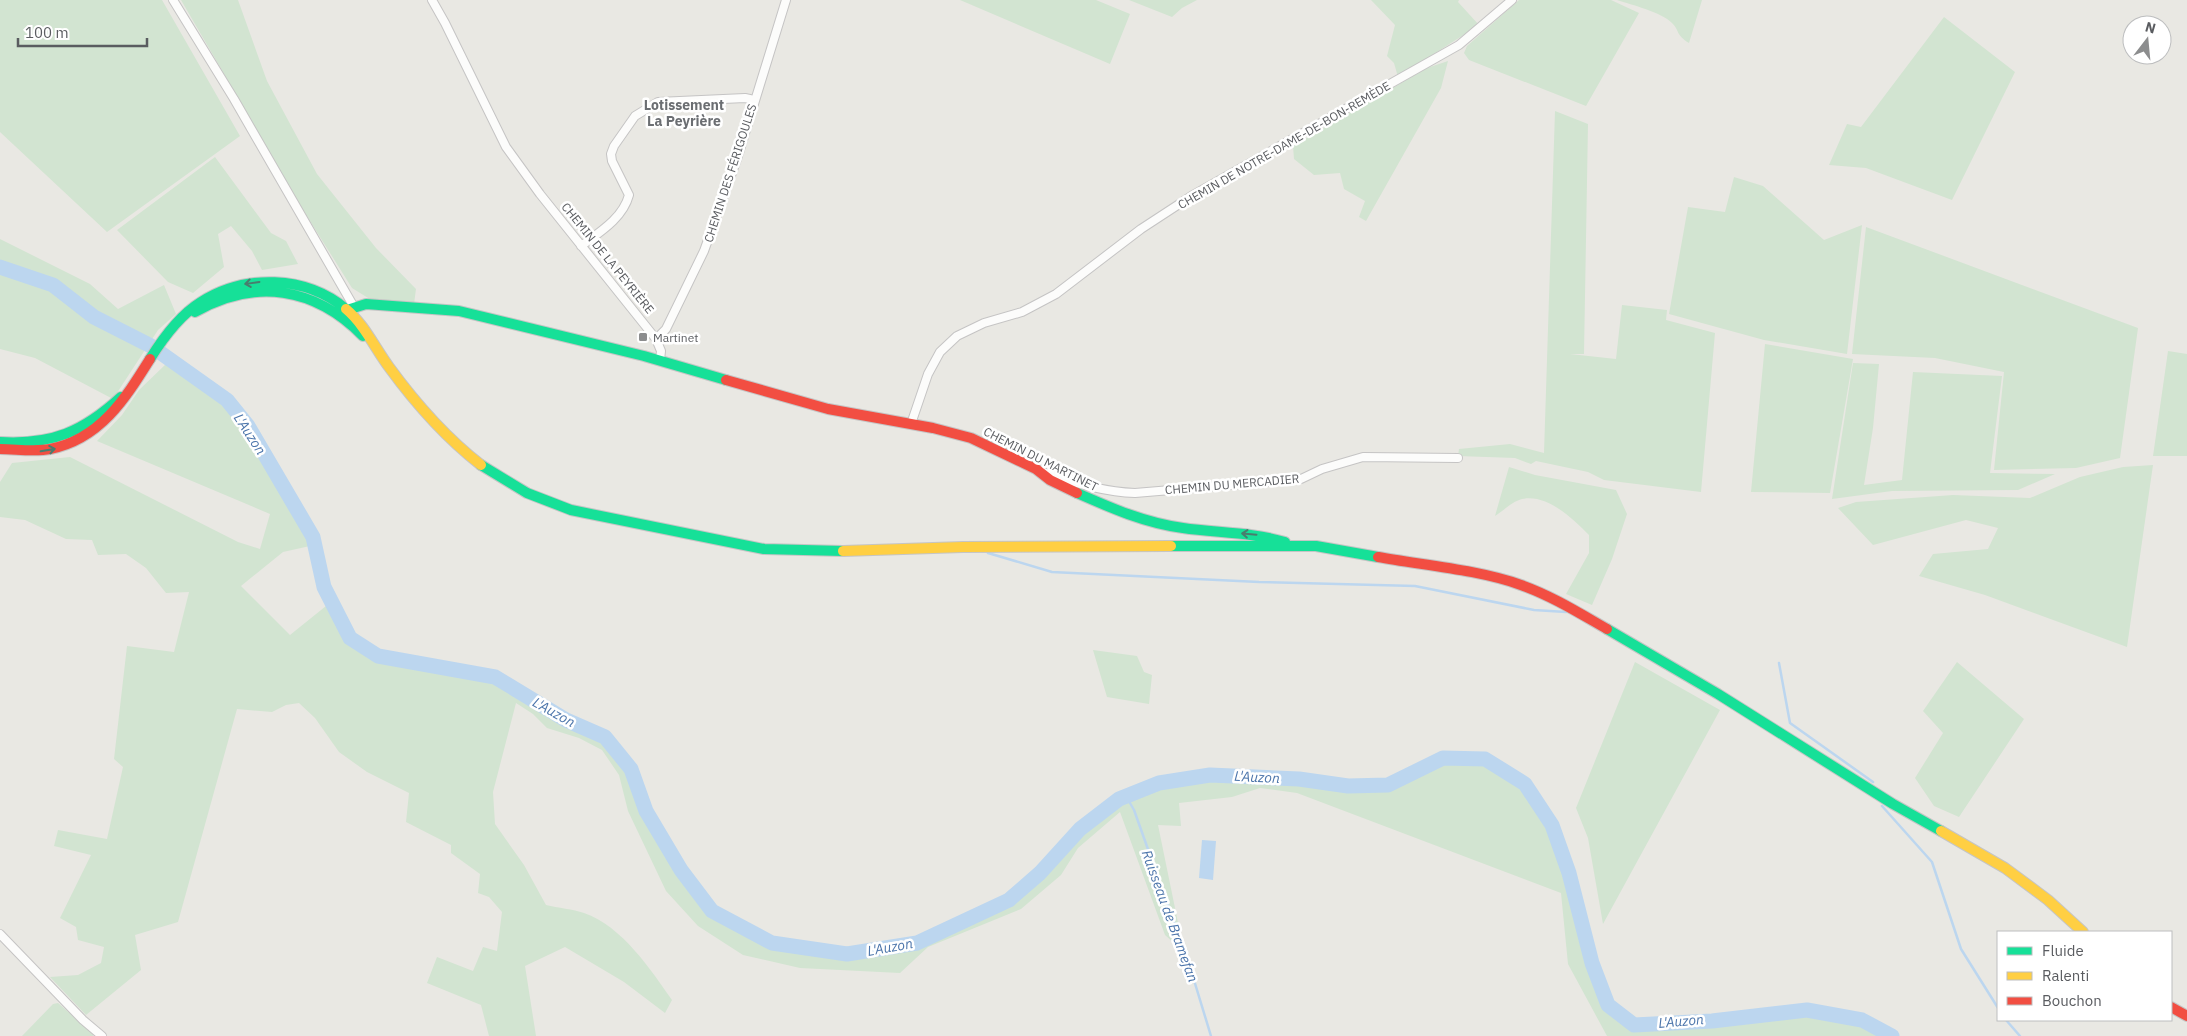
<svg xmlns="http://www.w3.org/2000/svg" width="2187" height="1036" viewBox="0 0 2187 1036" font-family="'IBM Plex Sans',sans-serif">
	<rect width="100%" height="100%" fill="#e9e8e3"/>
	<!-- green -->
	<path fill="#d2e4d1" d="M0 0H162L240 136 107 232 0 132Z
		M181 0H238L267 81 317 174 376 248 416 289 414 304 373 301 352 288 303 210Z
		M960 0H1096L1130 14 1110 64Z
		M1129 0H1197L1182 8 1172 17Z
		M1371 0H1459L1458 2 1479 25 1398 77 1394 63 1387 56 1395 25Z
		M1519 0H1611L1639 13 1586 106 1469 60 1464 53 1467 46Z
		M1617 0H1702L1689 43C1675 34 1680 31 1672 23 1661 12 1632 5 1617 0Z
		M1944 17 2015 72 1952 200 1866 168 1829 165 1847 124 1861 127Z
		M1448 61 1441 88 1366 221 1359 217 1365 201 1344 189 1340 173 1314 175 1294 159 1293 146 1427 68Z
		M1555 111 1588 124 1584 354H1570L1616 359 1622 305 1667 310 1666 320 1715 333 1701 492 1604 480 1588 472 1536 461 1531 464 1515 458 1458 456 1459 449 1510 444 1544 453Z
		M215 157 271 233 286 241 298 264 262 270 252 251 231 226 218 234 224 267 193 293 168 282 117 230Z
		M1734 177 1763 186 1824 240 1862 225 1847 354 1764 340 1669 314 1688 207 1725 212Z
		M1866 227 2138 328 2120 458 2076 468 1994 470 2004 372 1935 358 1852 354Z
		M0 239 90 284 118 309 164 285 176 314 158 330 113 399 35 358 0 349Z
		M1765 344 1853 359 1830 493 1751 492Z
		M2168 351 2187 354V456H2153Z
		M1853 363 1879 364 1873 428 1864 485 1902 480 1913 372 2002 376 1990 473 2055 474 2018 490 1892 491 1832 499Z
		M166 364 222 404 254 445 310 539V546L283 552 241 586 290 635 326 606 347 642 377 660 495 681 564 723 603 742 627 770 644 815 680 873 710 914 772 946 847 958 919 945 1011 902 1041 876 1083 831 1121 801 1161 787 1211 778 1300 783 1347 790 1387 788 1442 763 1484 764 1522 787 1550 826 1568 874 1590 966 1606 1006 1633 1027 1712 1023 1808 1014 1860 1022 1887 1036H1607L1568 964 1561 893 1297 793 1260 788 1232 797 1179 803 1181 826 1158 825 1184 952 1165 935 1120 812 1078 848 1061 875 1021 909 928 947 900 973 800 968 743 955 698 926 666 891 628 811 619 775 602 750 579 738 547 728 533 714 516 703 493 792 495 824 524 865 546 905C558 908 573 909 584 913 622 926 651 970 672 1000L665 1013 624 982 565 947 525 966 536 1036H489L481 1005 427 983 437 957 473 971 483 947 497 951 502 912 489 897 478 893 480 874 451 853V845L406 822 409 793 367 772 339 752 315 718 299 703 286 705 272 712 237 709 178 922 135 935 141 970 86 1015 50 977 78 975 101 963 104 947 78 940 76 927 60 918 91 855 54 846 58 830 107 839 123 767 114 759 127 646 174 652 189 592 166 593 146 568 126 554 98 555 92 540 66 539 25 520 0 517V482L12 463 70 457 238 542 260 549 270 514 97 441 122 415 139 390Z
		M2153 465 2127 647 1985 595 1919 576 1933 554 1988 549 1998 528 1966 520 1873 545 1838 508 1856 502 1953 495 2030 498 2080 477 2123 467Z
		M1509 467 1535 475 1616 490 1627 514 1612 559 1592 605 1566 594 1589 553V535C1573 519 1548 494 1522 499 1513 501 1503 511 1495 516Z
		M1093 650 1137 656 1144 672 1152 675 1149 704 1107 697Z
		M1635 662 1720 710 1603 924 1588 838 1576 808Z
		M1957 662 2024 719 1959 817 1934 806 1915 778 1943 733 1923 711Z
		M58 1003 94 1034 93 1036H22L53 1004Z"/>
	<!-- water -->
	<path fill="#bcd6ef" d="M1202 840 1216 841 1213 880 1199 878Z"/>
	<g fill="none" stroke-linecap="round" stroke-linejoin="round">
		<!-- stream -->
		<path stroke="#bcd6ef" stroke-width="2.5" d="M988 553 1052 572 1259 582 1415 586 1534 610 1566 612
			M1779 663 1790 723 1873 782
			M1126 796 1134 810 1190 967 1211 1036
			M1882 806 1932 862 1961 949 1998 1008
			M2006 1020 2020 1036"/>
		<!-- river -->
		<path stroke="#bcd6ef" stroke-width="15" d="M0 267 53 285 94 317 151 346 227 400 248 426 313 537 324 587 350 638 378 656 495 677 566 720 605 737 631 769 646 811 681 870 712 911 772 943 847 954 917 943 1009 900 1040 873 1080 829 1119 799 1159 783 1210 775 1299 779 1348 786 1388 785 1443 758 1485 759 1525 784 1552 825 1569 873 1592 963 1608 1005 1634 1025 1712 1021 1807 1010 1862 1020 1892 1036"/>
		<defs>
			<path id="street" d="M173 0 234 99 354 307
				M432 0 445 23 506 147 540 194 656 339 661 351 660 360
				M581 246C600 232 623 218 629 195L612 161 611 154 614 146 635 116 658 102 745 98 754 100
				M656 339 666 329 704 251 738 156 786 0
				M911 424 928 374 940 352 957 336 984 323 1022 312 1056 294 1141 229 1193 195 1459 45 1512 0
				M1043 472C1073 483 1103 492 1135 493L1301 479 1322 469 1363 457 1458 458
				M0 934 83 1020 102 1036"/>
			<path id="fast" d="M347 310 366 304 459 311 644 356 726 380
				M195 312C255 278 315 287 363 336
				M150 359C163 338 180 315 201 302 245 274 305 275 346 309
				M0 442C52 445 83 432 121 397
				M481 465 527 493 571 510 764 549 843 551
				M1077 493C1111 508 1145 523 1183 528 1217 533 1251 532 1285 542
				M1171 546H1316L1378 557
				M1607 629 1718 694 1893 804 1941 831"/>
			<path id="slow" d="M346 309C364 324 375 348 389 367 416 404 445 437 481 465
				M843 551 963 547 1171 546
				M1941 831 2005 868 2048 900 2083 932"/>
			<path id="jam" d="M726 380 828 409 933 428 971 438 1036 469 1050 480 1077 493
				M0 449C16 449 35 452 50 449 100 439 125 399 150 359
				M1378 557C1422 565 1480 570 1521 585 1552 596 1579 613 1607 629
				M2171 1007 2187 1016"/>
		</defs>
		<!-- street casing -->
		<use href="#street" stroke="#c5c4c4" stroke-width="10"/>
		<!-- fast casing -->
		<use href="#fast" stroke="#c5c5c5" stroke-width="12"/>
		<!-- slow casing -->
		<use href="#slow" stroke="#c5c5c5" stroke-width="12"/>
		<!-- jam casing -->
		<use href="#jam" stroke="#c5c5c5" stroke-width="12"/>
		<!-- street -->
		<use href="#street" stroke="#fcfcfb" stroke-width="8"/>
		<!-- fast -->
		<use href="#fast" stroke="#16e098" stroke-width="10"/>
		<!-- slow -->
		<use href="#slow" stroke="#ffcf43" stroke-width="10"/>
		<!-- jam -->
		<use href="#jam" stroke="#f24e42" stroke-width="10"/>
	</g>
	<!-- one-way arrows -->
	<defs><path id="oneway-shaft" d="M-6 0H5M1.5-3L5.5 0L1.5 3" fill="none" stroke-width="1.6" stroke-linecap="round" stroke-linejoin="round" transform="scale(1.25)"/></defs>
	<g stroke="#497d6e">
		<use href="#oneway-shaft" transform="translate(252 283) rotate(172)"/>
		<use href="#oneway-shaft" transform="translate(48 450) rotate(-10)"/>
		<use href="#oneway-shaft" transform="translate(1249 534) rotate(-175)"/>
	</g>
	<!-- markers -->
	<rect fill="#8c8d8e" stroke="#fff" stroke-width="2" x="638" y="332" width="10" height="10" rx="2.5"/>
	<g text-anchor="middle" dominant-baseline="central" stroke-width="5" stroke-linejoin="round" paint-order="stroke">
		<!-- street labels -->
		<g font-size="12" fill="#5a5c60" stroke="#fff">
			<text transform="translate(1284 145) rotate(-30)">CHEMIN DE NOTRE-DAME-DE-BON-REMÈDE</text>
			<text transform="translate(730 173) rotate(-72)">CHEMIN DES FÉRIGOULES</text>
			<text transform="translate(608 258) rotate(51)">CHEMIN DE LA PEYRIÈRE</text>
			<text transform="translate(1041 459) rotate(27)">CHEMIN DU MARTINET</text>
			<text transform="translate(1232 484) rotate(-5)">CHEMIN DU MERCADIER</text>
		</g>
		<!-- poi labels -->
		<g font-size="12" fill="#5a5c60" stroke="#fff" text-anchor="start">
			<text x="653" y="337">Martinet</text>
		</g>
		<!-- neighbourhood labels -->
		<g font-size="14" font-weight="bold" fill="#6b6e72" stroke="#fff">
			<text x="684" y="105">Lotissement<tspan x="684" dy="16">La Peyrière</tspan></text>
		</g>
		<!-- water labels -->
		<g font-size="14" font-style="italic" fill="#4c75ab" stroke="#fff">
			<text transform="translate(250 434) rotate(57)">L'Auzon</text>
			<text transform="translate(554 712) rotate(29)">L'Auzon</text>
			<text transform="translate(1257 777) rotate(3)">L'Auzon</text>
			<text transform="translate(1170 916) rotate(70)">Ruisseau de Bramefan</text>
			<text transform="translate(890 947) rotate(-10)">L'Auzon</text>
			<text transform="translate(1681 1021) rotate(-5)">L'Auzon</text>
		</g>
	</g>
	<!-- legend -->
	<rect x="1997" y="931" width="175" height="90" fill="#ffffff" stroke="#bdbebf"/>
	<rect x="2007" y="947" width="25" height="8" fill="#16e098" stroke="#bdbebf"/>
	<text x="2042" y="956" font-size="15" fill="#5a5c60">Fluide</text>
	<rect x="2007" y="972" width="25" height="8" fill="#ffcf43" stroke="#bdbebf"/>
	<text x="2042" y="981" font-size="15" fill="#5a5c60">Ralenti</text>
	<rect x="2007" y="997" width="25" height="8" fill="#f24e42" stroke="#bdbebf"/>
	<text x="2042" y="1006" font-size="15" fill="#5a5c60">Bouchon</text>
	<!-- north arrow -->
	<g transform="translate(2147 40) rotate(16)"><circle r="24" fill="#ffffff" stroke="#bdbebf"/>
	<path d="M0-4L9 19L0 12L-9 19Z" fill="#8c8d8e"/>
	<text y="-8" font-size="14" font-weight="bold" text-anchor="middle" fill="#5a5c60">N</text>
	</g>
	<!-- scale -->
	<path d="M18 38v8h129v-8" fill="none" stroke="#5a5c60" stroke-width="2.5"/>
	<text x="25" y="38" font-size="15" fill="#5a5c60" stroke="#ffffff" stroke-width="4" paint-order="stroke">100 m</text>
</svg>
